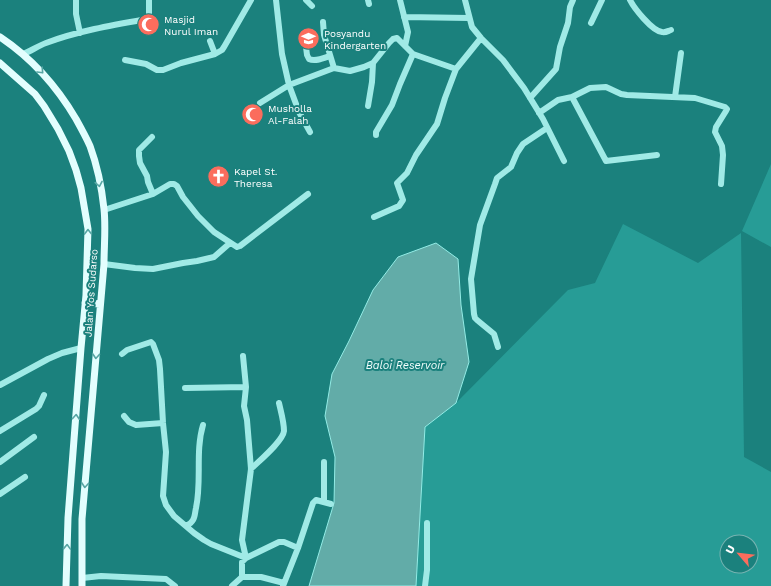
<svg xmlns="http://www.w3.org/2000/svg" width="771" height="586" viewBox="0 0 771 586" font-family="'Work Sans',sans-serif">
	<rect width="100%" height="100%" fill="#1b817d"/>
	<!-- green -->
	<path fill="#279c96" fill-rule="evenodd" d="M771 164V247L742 231Z
		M623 224 698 263 741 233 744 457 771 472V586H416L425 426 456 403 568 290 595 283ZM727 542H751V566H727Z"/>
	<!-- water -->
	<path fill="#62aca8" stroke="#93ece6" d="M436 243 458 259 461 305 469 362 456 403 425 427 416 586H309L334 503 335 457 325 416 332 374 349 341 373 290 398 257Z"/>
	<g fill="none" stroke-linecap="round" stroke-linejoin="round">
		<!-- minor -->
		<path stroke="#a0eae6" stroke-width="6" d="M76 0V14L80 33
			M276 0 282 54 289 85 299 112 310 132
			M306 0 312 6
			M368 0 369 4
			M400 0 408 32 405 46
			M465 0 472 27 481 38 503 60 524 88 543 119 564 161
			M630 0C634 8 652 31 662 32 665 33 668 31 671 30
			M404 17 469 18
			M323 22 324 35 334 68
			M591 23 602 0
			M305 39 307 55 309 59C315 62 324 58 330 56
			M210 41 215 54
			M23 54C31 51 38 46 46 43 78 31 113 25 147 19L149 15V0
			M125 60 146 64 157 70H163L181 63 215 54 222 50 224 47 251 0
			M572 97 606 161 657 155
			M675 97 681 53
			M530 98 556 69 560 47 568 23 570 7 573 0
			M260 103 289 85 334 68 350 71 364 67 373 63 389 43 393 39 397 38 413 54 456 69
			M368 106 372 82 373 63
			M539 113 558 100 572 97 590 88 606 87 621 94 627 95 695 98 725 107 727 109 726 111 716 127 715 132 722 146 723 155 721 184
			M376 135V132L392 105 400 84 413 54
			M152 137 139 150V156L140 163 147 176 148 182 153 194
			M104 210 153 194 170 184H174L177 186 183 197 198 216 214 232 237 247 240 246 308 194
			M374 217 399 206 403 200 397 183 407 173 416 155 437 124 445 98 456 69 481 38
			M104 264 135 268 153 269 183 263 197 261 214 257 230 243
			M498 347 494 334 477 320 475 318 474 314 471 279 480 225 495 184 497 178 511 167 517 153 523 144 547 128
			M122 354 127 350 151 342 153 344 159 360 160 369 163 423 166 452 163 496 166 505 174 516 194 533 204 540 211 544 246 558 279 542H284L298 548
			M0 385 48 359 62 353 81 348
			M185 388 246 387
			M124 416 129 422 136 425 163 423
			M0 431 36 409 39 406 44 395
			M0 462 34 437
			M324 462V502
			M251 469C259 461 283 441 284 431 284 422 281 412 279 403
			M0 494 25 477
			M186 526C188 525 192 522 193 520 195 517 195 512 196 508 202 481 195 452 203 425
			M242 577H261L284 583
			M82 578 101 576 166 579 175 586
			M232 586 242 577V562L246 558 242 540 251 469 247 420 244 406 246 387 243 356
			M283 586 298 548 313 503 316 500 331 504
			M425 586 427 570V523"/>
		<!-- major -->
		<path stroke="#e3fefe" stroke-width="7" d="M0 37C33 59 56 85 76 119 81 128 86 137 90 146 97 165 102 190 104 209 106 227 104 246 104 264L82 519V586
			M0 63 35 94 44 106 58 129 69 151 76 170 81 188 88 229 86 295 81 348 68 518 66 586
			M85 303 100 304"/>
	</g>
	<!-- one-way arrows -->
	<defs><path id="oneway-chevron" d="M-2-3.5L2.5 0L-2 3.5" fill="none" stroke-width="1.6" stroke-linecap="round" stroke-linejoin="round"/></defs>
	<g stroke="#57a6a4">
		<use href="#oneway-chevron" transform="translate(41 71) rotate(47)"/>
		<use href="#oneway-chevron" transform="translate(99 184) rotate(80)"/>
		<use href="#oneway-chevron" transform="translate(88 232) rotate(-91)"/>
		<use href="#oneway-chevron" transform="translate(96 356) rotate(94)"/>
		<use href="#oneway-chevron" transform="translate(76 417) rotate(-86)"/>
		<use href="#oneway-chevron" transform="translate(85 485) rotate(95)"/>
		<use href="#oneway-chevron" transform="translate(67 547) rotate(-88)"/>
	</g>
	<!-- icons -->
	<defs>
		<symbol id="mosque-disc" viewBox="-11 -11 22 22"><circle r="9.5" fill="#fb6d5d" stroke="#1b817d"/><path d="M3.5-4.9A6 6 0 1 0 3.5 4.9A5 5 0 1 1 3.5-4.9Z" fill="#fff"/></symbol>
		<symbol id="school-disc" viewBox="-11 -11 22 22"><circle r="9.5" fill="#fb6d5d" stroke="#1b817d"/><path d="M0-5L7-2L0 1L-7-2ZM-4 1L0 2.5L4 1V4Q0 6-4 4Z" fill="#fff"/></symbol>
		<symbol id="church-disc" viewBox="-11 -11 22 22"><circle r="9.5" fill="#fb6d5d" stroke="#1b817d"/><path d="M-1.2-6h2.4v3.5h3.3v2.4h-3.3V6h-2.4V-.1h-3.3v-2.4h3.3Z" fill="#fff"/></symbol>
	</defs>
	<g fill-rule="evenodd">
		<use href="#mosque-disc" x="136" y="12" width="25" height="25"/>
		<use href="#school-disc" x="296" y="26" width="25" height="25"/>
		<use href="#mosque-disc" x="240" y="102" width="25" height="25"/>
		<use href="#church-disc" x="206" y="164" width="25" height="25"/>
	</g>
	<g text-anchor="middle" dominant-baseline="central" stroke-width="4" stroke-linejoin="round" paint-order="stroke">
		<!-- poi labels -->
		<g font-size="10" fill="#fff" stroke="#1b817d" text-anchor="start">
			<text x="164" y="19">Masjid<tspan x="164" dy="12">Nurul Iman</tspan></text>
			<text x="324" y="33">Posyandu<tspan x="324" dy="12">Kindergarten</tspan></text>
			<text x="268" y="108">Musholla<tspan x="268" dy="12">Al-Falah</tspan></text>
			<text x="234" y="171">Kapel St.<tspan x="234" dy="12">Theresa</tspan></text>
		</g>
		<!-- street labels -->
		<g font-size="10" fill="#fff" stroke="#1b817d">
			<text transform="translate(91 293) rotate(-86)">Jalan Yos Sudarso</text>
		</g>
		<!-- water labels -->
		<g font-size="11" font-style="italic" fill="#f2fdfc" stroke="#1b817d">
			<text x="405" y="365">Baloi Reservoir</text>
		</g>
	</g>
	<!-- north arrow -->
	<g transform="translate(739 554) rotate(298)"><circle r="19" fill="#1b817d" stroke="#76b3b1"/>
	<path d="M0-3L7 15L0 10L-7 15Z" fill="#fb6d5d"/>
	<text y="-6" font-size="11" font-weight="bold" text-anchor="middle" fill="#ffffff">U</text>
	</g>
</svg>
